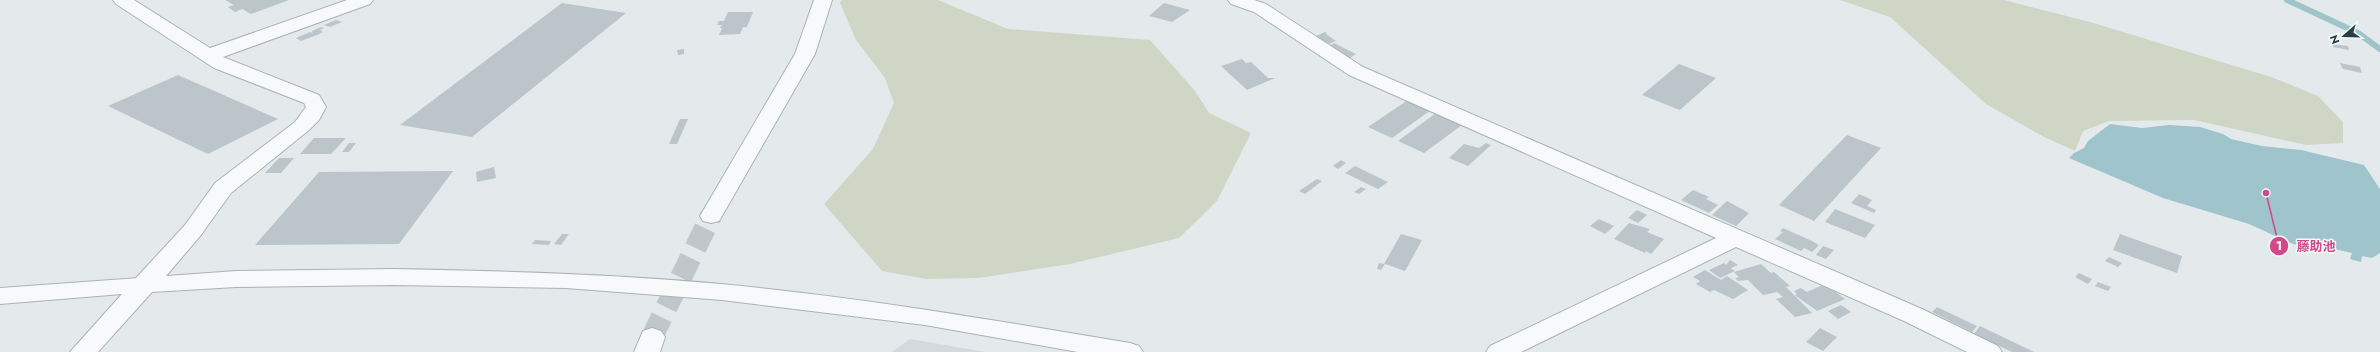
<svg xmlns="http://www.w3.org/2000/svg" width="2380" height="352" viewBox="0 0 2380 352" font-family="Jost,'Noto Sans JP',sans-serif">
	<rect width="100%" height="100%" fill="#e4eaec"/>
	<!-- built -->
	<path fill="#d2dade" d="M910 339 986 352H892Z"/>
	<!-- green -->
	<path fill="#cfd6c5" d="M842 0H938L1008 29 1150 40 1195 91 1209 113 1251 133 1217 201 1179 238 1070 264 979 278 926 279 882 271 824 204 873 149 894 103 885 78 856 40 840 3Z
		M1840 0H2004L2090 22 2271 77 2318 96 2343 122V143L2306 145 2194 120 2109 121 2083 131 2075 151 2044 137 1986 104 1890 17Z"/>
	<!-- water -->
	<path fill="#9fc4cc" d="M2110 124 2142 128 2169 125 2200 127 2223 134 2231 139 2262 146 2301 150 2364 165 2380 189V253L2372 258 2362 256 2361 262 2350 259 2352 253 2325 247 2293 244 2249 224 2163 198 2069 158 2074 153 2084 148 2088 141Z"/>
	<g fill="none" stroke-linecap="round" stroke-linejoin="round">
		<!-- stream -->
		<path stroke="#9fc4cc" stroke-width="6" d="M2287 0 2358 33 2380 49"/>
	</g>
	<!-- building -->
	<path fill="#bbc5ca" d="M225 0H289L251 14 242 9 235 12 228 7 234 5Z
		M562 3 626 13 472 137 400 125Z
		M1164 3 1190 10 1172 22 1149 16Z
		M728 12H753L747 27H743L740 34 719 35 722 28H720L722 25H717L719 21H724Z
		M336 20 342 22 330 27 324 25Z
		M321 27 324 28 320 30 323 32 317 35 301 41 296 38 310 32 313 33 312 31Z
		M1325 32 1327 33 1326 34 1336 41 1326 45 1314 37Z
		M1334 43 1356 54 1350 58 1328 47Z
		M2331 44 2348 46 2349 50 2333 47Z
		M684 49V54L678 55 677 50Z
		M1242 59 1246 63 1251 62 1268 78H1275L1247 90 1221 66Z
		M2340 63 2360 67 2362 73 2343 69Z
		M1679 64 1716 78 1680 110 1642 95Z
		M178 75 278 119 208 154 108 106Z
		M1408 100 1431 110 1392 138 1368 127Z
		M1436 113 1462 125 1424 153 1398 141Z
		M680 119H688L677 144H669Z
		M1847 135 1881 148 1814 221 1779 205Z
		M314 138H346L331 154H300Z
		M349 143H356L349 152H342Z
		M1486 143 1491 145 1468 166 1449 158 1464 144 1479 148Z
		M279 158H294L281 173H265Z
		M1341 160 1346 163 1338 169 1333 166Z
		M1355 166 1388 182 1378 189 1345 173Z
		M494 167 496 178 477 182 476 172Z
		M453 171 399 244 255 245 319 172Z
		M1317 179 1322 181 1305 194 1299 191Z
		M1361 187 1366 189 1359 194 1354 192Z
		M1693 190 1709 197 1706 199 1718 205 1709 213 1681 200Z
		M1859 194 1872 200 1867 206 1876 210 1874 213 1851 203Z
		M1727 201 1749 213 1736 226 1712 215Z
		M1835 209 1875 225 1865 238 1825 222Z
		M1637 210 1647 215 1638 223 1628 218Z
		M1599 219 1614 226 1605 234 1590 226Z
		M1629 223 1650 229 1647 232 1664 239 1651 254 1646 251 1645 253 1614 239Z
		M1783 228 1812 241 1819 245 1812 252 1804 248 1801 251 1775 239 1783 232 1780 231Z
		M562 234H569L561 245 554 244Z
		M1401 234 1422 240 1405 271 1385 264 1381 270 1377 269 1379 263 1384 264Z
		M2120 234 2182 256 2177 273 2113 250Z
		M535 240 551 241 549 245 532 244Z
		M1823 246 1834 250 1826 259 1816 255Z
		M2109 257 2122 263 2118 267 2105 261Z
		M1730 260 1738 265 1731 268 1735 271 1720 278 1709 270 1724 263 1726 265Z
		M1761 264 1771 273 1774 272 1790 286 1786 287 1812 313 1795 317 1776 299 1783 297 1777 292 1763 295 1748 280 1738 281 1735 278 1739 277 1734 272Z
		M1705 270 1721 280 1727 276 1748 290 1733 299 1714 290 1710 292 1696 284 1700 281 1693 277Z
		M2079 273 2092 279 2088 284 2075 277Z
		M2098 282 2111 287 2108 291 2095 286Z
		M1825 284 1845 299 1817 311 1795 295 1797 294 1794 291 1801 288 1807 292Z
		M1841 305 1851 312 1838 319 1828 311Z
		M1937 307 1977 326 1972 332 1932 312Z
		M1980 326 2034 352H2012L1974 334Z
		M1820 328 1837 337 1823 351 1806 342Z"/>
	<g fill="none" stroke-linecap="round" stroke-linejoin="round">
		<!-- minor-tunnel -->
		<path stroke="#bfc7cb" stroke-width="22" stroke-dasharray="22 11" stroke-linecap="butt" d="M652 337 711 216"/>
		<defs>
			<path id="minor" d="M113 0H134L210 48 347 0H373L370 4 223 57 319 95 326 107 319 120 309 130 231 193 201 235 154 290 145 292 136 290 133 284 136 278 185 225 215 183 295 122 306 107 304 103 214 68 116 4Z
				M814 0H832L815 54 722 216 719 221 711 223 703 221 700 216 795 54Z
				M1228 0H1254L1266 4 1363 67 1922 309 1998 346 2002 352H1967L1904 321 1736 247 1521 352H1486L1490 346 1716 238 1349 75 1254 12 1231 4Z
				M652 328 661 331 665 337 660 352H634L643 331Z"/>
			<path id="tertiary" d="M394 269C503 271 612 274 721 284 858 297 994 320 1130 343L1139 346 1143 352H1078L925 325 722 300 566 288 394 285 236 287 152 292 98 352H70L122 294 0 304V288L236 271Z"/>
		</defs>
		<!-- minor casing -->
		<use href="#minor" stroke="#a9b3b7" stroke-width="2"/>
		<!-- tertiary casing -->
		<use href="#tertiary" stroke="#a9b3b7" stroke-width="2"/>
		<!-- minor -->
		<use href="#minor" fill="#f7f9fa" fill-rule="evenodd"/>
		<!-- tertiary -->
		<use href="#tertiary" fill="#f7f9fa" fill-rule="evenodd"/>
	</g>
	<!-- callouts -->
	<path fill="none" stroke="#d04a8b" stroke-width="1.5" d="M2266 193L2279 246"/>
	<g fill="#d04a8b" stroke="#f4f8f9" stroke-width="1.5">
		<circle cx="2266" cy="193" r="4"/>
		<circle cx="2279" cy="246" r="10"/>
	</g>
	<g font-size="12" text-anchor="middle" font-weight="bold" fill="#fff">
		<text x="2279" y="250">1</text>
	</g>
	<g font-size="13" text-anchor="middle" font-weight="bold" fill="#d04a8b" stroke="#f4f8f9" stroke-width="3" stroke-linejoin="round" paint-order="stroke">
		<text x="2316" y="251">藤助池</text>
	</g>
	<!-- north arrow -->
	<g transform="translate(2344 36) rotate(250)" stroke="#f4f8f9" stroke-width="3" paint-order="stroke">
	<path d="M0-3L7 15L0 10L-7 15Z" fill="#2b3d45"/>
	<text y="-6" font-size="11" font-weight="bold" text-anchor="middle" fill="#2b3d45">N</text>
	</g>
</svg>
